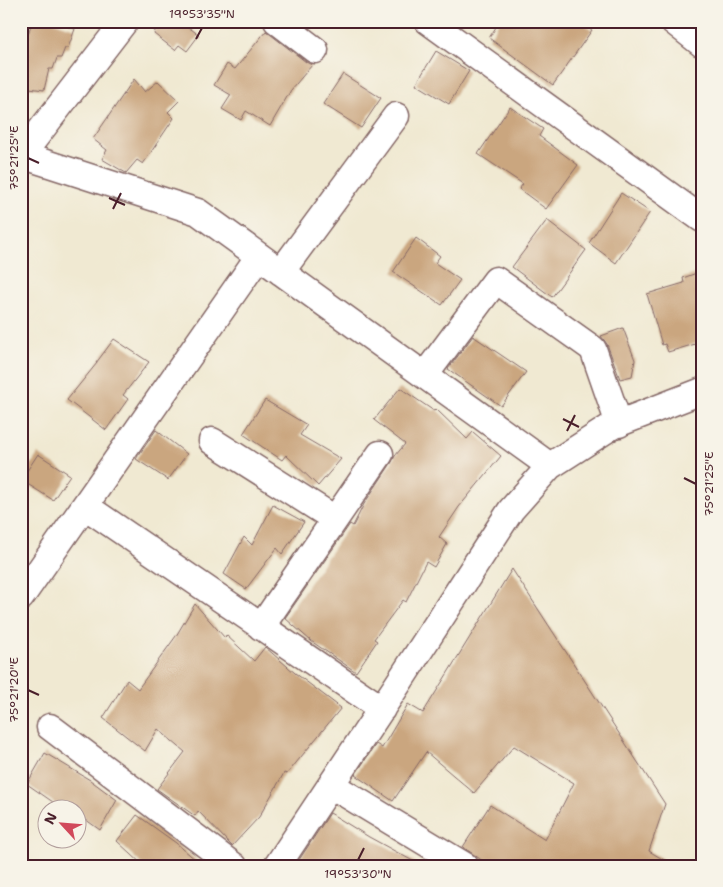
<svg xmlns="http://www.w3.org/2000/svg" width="723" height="887" viewBox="0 0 723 887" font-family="'Shantell Sans',sans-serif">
	<rect width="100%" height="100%" fill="#f7f3e8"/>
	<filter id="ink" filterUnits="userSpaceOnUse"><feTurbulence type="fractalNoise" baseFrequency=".02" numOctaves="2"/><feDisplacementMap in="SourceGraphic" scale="10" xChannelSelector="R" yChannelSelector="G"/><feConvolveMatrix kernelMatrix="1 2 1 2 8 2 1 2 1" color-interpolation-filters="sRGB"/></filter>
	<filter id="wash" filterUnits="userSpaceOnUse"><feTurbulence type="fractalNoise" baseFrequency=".0096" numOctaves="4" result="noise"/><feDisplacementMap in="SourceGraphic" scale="20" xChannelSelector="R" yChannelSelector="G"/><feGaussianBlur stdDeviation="1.12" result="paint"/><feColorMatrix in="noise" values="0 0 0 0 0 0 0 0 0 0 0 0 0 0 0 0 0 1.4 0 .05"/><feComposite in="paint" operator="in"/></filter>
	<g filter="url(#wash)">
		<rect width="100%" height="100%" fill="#f0e9d2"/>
		<g id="blocks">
			<!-- building -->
			<path fill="#caa67f" d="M32 21H52L75 29 68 48H65L61 58H57L53 69H49L44 90 22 87 21 76 27 53 24 48Z
				M150 21H180L199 35 187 51 179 45 175 50 154 34 155 31Z
				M500 21H579L592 30 553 85 489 38Z
				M266 31 306 62 312 65 291 90 270 126 246 111 241 120 222 109 231 95 214 85 227 64 235 69Z
				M436 51 469 71 449 104 416 84Z
				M343 74 381 98 361 128 323 104Z
				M134 79 145 92 158 81 179 101 168 112 174 118 143 164 137 160 126 173 102 159 107 150 93 139Z
				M510 107 543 129 539 136 578 165 546 209 519 189 523 184 478 154Z
				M621 193 650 212 616 263 589 243Z
				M547 220 586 250 552 297 512 267Z
				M416 238 440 256 435 263 460 280 442 305 393 272Z
				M702 271V342L668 352 665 344 662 345 647 294 684 283 683 278Z
				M623 328 635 360 632 376 620 379 607 344 601 336Z
				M473 336 526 372 501 406 448 369Z
				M114 339 149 362 123 395 128 399 106 430 67 400 97 363H96Z
				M400 388 434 411 436 409 467 439 473 432 501 456 459 507 439 537 447 544 434 567 426 562 406 602 403 600 374 639 377 641 356 672 311 641 285 618 350 524 353 526 364 504 392 462 395 456 405 444 374 420Z
				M265 400 307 425 300 435 341 459 318 486 286 455 282 460 243 434Z
				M156 430 187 454 168 480 136 459Z
				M38 454 70 475 53 500 21 480Z
				M273 505 304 522 282 554 277 548 246 589 224 574 244 537 252 545Z
				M512 569 665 804 649 851 674 866H490L463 847 490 805 545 840 574 783 514 746 474 793 426 752 393 801 355 775 376 744 382 748 408 704 423 713Z
				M195 604 225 638 226 635 254 661 265 647 295 673 341 708 287 774 284 773 259 817 232 846 198 811 195 816 157 789 185 752 158 729 145 751 103 718 127 680 138 689 176 636Z
				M45 753 90 780 117 800 100 830 78 814V810H71L66 805 63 809 27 784Z
				M330 813 369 837 422 866H295Z
				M137 815 176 843 203 866H144L117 841Z"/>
		</g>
	</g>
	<g filter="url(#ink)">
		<use href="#blocks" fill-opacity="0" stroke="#846665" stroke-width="1"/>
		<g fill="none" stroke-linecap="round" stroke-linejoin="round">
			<defs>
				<path id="minor" d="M277 21 315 50
					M428 21 702 219
					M673 21 702 44
					M21 155 198 212 550 466
					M21 156 125 21
					M281 272 396 116
					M425 375 496 280 593 349 619 424
					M212 441 335 519
					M85 506 382 709
					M21 597 259 256
					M261 627 380 454
					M50 727 234 866
					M331 785 465 866
					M277 866 394 690 511 510 550 466 612 426 702 391"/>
			</defs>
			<!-- minor casing -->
			<use href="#minor" stroke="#846665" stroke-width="29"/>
			<!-- minor -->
			<use href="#minor" stroke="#fff" stroke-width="26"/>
		</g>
	</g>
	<!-- ticks -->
	<path fill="none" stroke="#4a1f2b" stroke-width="2" d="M196 39 202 28M28 158 39 163M109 198 125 205M113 209 121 193M563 419 579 427M567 431 575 415M684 478 696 484M28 690 39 695M358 860 364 848"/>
	<!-- margin -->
	<rect width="723" height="887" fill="none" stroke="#f7f3e8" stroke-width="55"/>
	<!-- north arrow -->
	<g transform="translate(62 824) rotate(296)"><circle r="24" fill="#f7f3e8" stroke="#b29e9c"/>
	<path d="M0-4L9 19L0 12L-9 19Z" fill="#d1495b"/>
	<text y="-8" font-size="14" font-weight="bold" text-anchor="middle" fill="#4a1f2b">N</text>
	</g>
	<rect x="28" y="28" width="668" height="832" fill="none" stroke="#4a1f2b" stroke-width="2"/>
	<g font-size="12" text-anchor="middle" fill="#4a1f2b">
		<text x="202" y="18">19°53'35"N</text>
		<text transform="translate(14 158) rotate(-90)" y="4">75°21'25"E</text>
		<text transform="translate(709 484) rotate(-90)" y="4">75°21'25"E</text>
		<text transform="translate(14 690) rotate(-90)" y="4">75°21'20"E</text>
		<text x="358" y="878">19°53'30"N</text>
	</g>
</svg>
